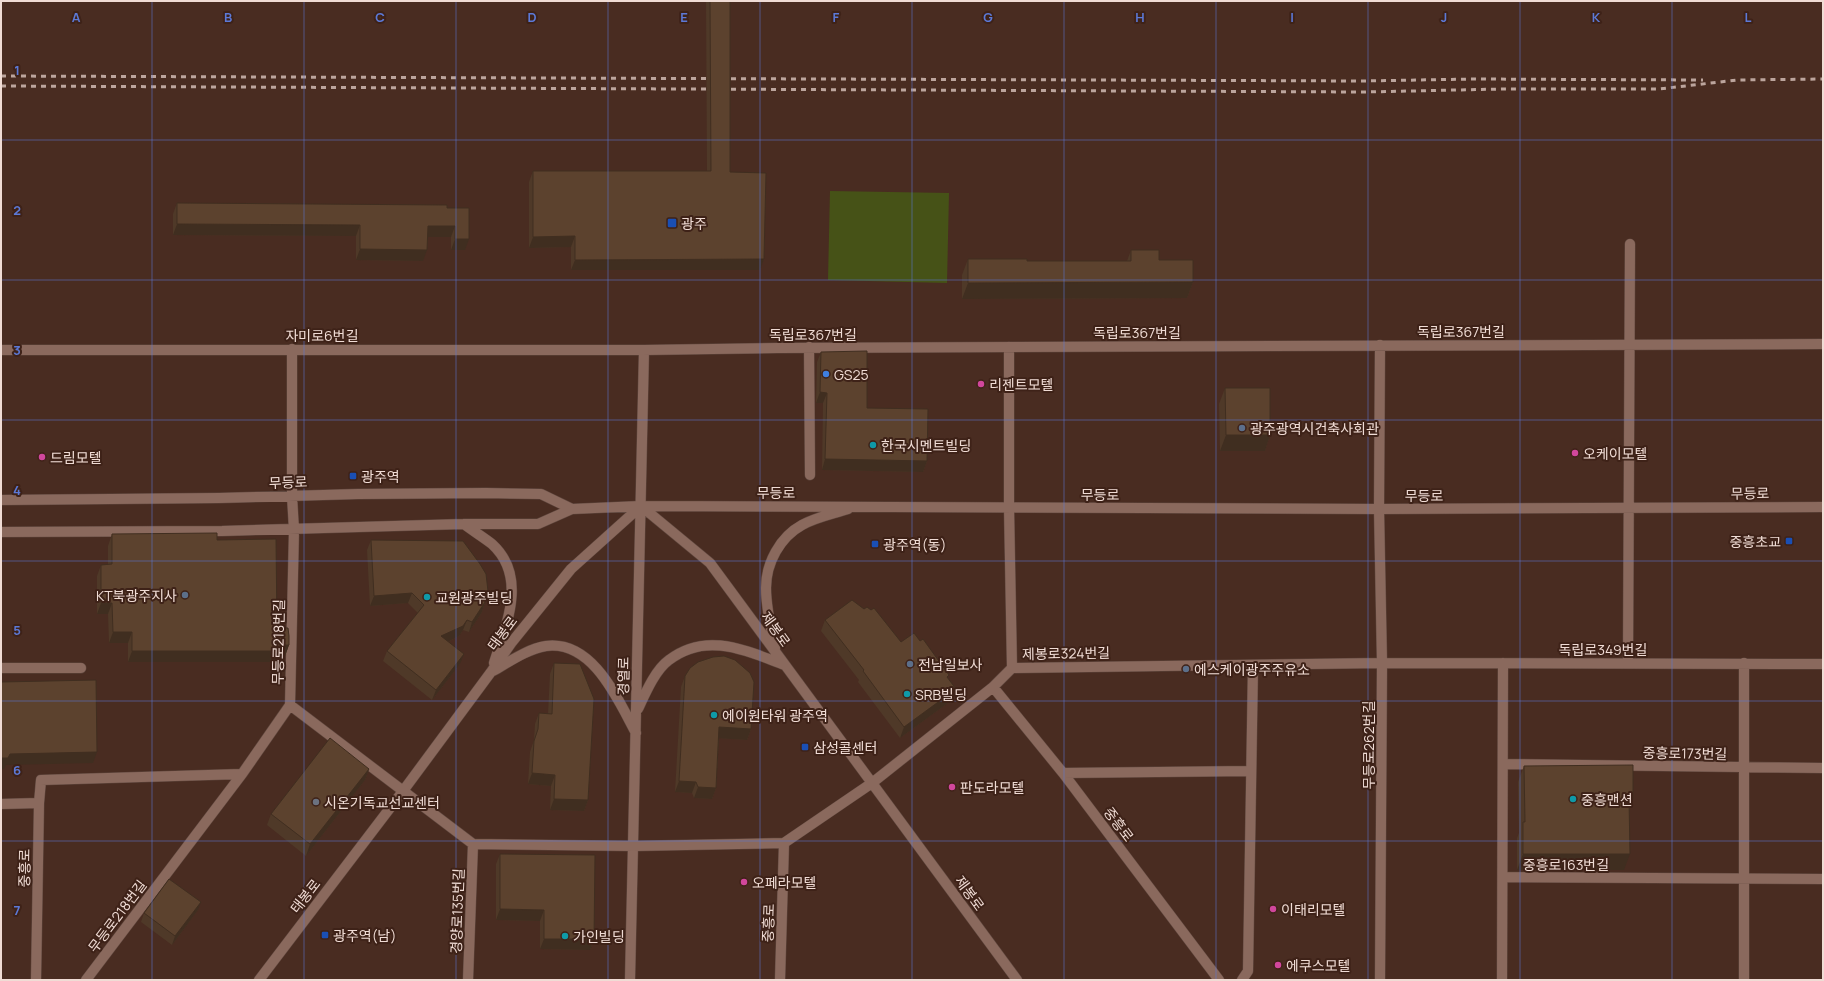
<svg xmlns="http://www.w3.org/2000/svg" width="1824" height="981" viewBox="0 0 1824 981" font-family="Manrope,'Noto Sans KR',sans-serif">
	<rect width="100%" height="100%" fill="#492c21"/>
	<!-- pitch -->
	<path fill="#465217" d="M830 191 949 193 947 283 828 280Z"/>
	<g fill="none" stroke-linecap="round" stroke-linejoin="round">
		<defs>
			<path id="minor" d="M809 347 810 475
				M1009 347V507L1012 668
				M1 350H644L778 348 1823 344
				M1 500 219 498 358 494 486 493 541 494 572 509
				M641 506 710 563 1017 980
				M464 524C473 531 483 537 492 544 528 577 506 625 494 663
				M1 532 222 531 464 524H538L572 509 641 506 1379 509 1823 507
				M775 648C771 629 766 608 766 588 766 563 780 537 802 525 816 517 833 514 848 509
				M1628 663 1630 244
				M1 668H81
				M493 671C509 662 527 649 546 646 593 640 618 700 636 733
				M993 687 1063 773 1219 980
				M290 705 473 844
				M638 709C645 694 655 670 669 660 707 631 746 651 785 665
				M1503 764 1823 768
				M1063 773 1251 771
				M1 804 39 803
				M784 843 872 783 993 687 1012 668 1382 663 1823 664
				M473 844 634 846 784 843
				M1503 877 1823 879
				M36 980 39 803 41 780 242 774
				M86 980 242 774 290 705 294 530 292 496V349
				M259 980 403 791 491 672 512 642 571 569 641 506
				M468 980 473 844
				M630 980 644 350
				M780 980 784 843
				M1242 980 1248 971 1253 665
				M1380 980 1382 663 1379 509 1380 345
				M1502 980 1503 663
				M1744 980V663"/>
		</defs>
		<!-- minor casing -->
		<use href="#minor" stroke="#60483f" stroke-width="11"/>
		<!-- minor -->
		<use href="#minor" stroke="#8a695d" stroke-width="10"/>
		<!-- rail -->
		<path stroke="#bca59d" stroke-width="3" stroke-dasharray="5 5" stroke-linecap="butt" d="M1 76 1364 81 1474 79 1703 80
			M1 86 1364 92 1503 89H1659L1737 80 1823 79"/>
	</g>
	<!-- wall -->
	<path fill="#4f3928" d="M706 1H730V172L760 270H571V247L529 248V182L533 171H707Z
		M177 203 447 208 465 250H451V237H428L423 261 356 260V236L173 235V214Z
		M1131 250 1159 260 1193 282 1187 298 962 299V275L968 259 1027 261H1127Z
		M821 352 867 408 927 461 923 472 822 470 823 403H816L817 362Z
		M1225 388 1270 435 1265 451H1220L1219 404Z
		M112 534 217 540 289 645 285 656H279L276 662H128V643H109L108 614H97V576L101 565H108V546Z
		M371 540 488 591 485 598V602L482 612 469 632 463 630 459 636 448 642 460 664 432 700 383 661 387 651 418 613 408 603 370 606 367 550Z
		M825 620 901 642 948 678 956 689 952 700 900 738 858 682 859 680 821 631Z
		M554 663 588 800 584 811 550 810 551 786 528 784 530 752 534 740 535 724 539 713 548 714 550 674Z
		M685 676 751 729 747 740 719 738 716 788 712 799 694 798 692 793 675 792 681 687Z
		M1524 766 1629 808 1624 870H1517V838L1519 833 1518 782Z
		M369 769 365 780 306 856 267 825 271 814Z
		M500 854 594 939 590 950 540 949V921L496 920V864Z
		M198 910 172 945 141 922 144 913Z"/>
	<!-- shaded-wall -->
	<path fill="#402e20" d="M177 224 360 225 356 236 173 235Z
		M428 226H455L451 237H424Z
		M575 236 571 247 529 248 533 237Z
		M455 239H469L465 250H451Z
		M360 249 427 250 423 261 356 260Z
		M764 259 760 270H571L575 260Z
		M1193 282 1187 298 962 299 968 283Z
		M820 392 827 393 823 403H816Z
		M1226 435H1270L1265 451H1220Z
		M825 459 927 461 923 472 822 470Z
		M488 591 484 601V595Z
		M412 593 408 603 370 606 374 596Z
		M485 602 482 612 469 632 472 622Z
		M101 603H112L108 614H97Z
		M467 620 463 630 459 636 438 647 441 636Z
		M113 632H132L128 643H109Z
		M289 645 285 656H279L276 662H128L132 651Z
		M464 654 460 664 432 700 436 690Z
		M956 689 952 700 900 738 904 727Z
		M719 727 751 729 747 740 715 738Z
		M97 752 93 763 6 765 4 769H1V758L10 754Z
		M369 769 365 780 306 856 310 844Z
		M532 773 555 775 551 786 528 784Z
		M679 781 696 782 692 793 675 792Z
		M698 787 716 788 712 799 694 798Z
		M554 799 588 800 584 811 550 810Z
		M1629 799H1633L1627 815Z
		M1523 854H1630L1624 870H1517Z
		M201 902 198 910 172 945 175 936Z
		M500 909 544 910 540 921 496 920Z
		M544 939H594L590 950 540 949Z"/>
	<!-- building -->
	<path fill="#5c422e" stroke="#402e20" d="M710 1H730V172L766 173 764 259 575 260V236L533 237V171H711Z
		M177 203 447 205V208H469V239H455V226H428L427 250 360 249V225L177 224Z
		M1131 250H1159V260H1193V282L968 283V259H1027V261H1131Z
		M867 351V408L928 409 927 461 825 459 827 393 820 392 821 352Z
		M1225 388H1270V435H1226Z
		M217 533V540L276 539 277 628H288L289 636V645H280V651H132V632H113L112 603H101V565L112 564V534Z
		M371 540 463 541 480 564 486 574 488 591 484 595 485 602 472 622 467 620 463 626 441 636 464 654 436 690 387 651 424 605 412 593 374 596Z
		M852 600 864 609 867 607 871 610 874 608 901 642 914 633 920 641 923 639 949 675 947 677 956 689 904 727 863 671 864 670 825 620Z
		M724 656 735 660 750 673 754 682 751 729 719 727 716 788 698 787 696 782 679 781 685 676 690 668 698 662 713 657Z
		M554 663 580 664 594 699 588 800 554 799 555 775 532 773 534 741 538 729 539 713 552 714Z
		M96 680 97 752 10 754 8 758H1V682Z
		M330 738 369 769 310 844 271 814Z
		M1633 765V799H1629L1630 854H1523V822H1525L1524 766Z
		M500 854 595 855 594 939H544V910L500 909Z
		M169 879 201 902 175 936 144 913Z"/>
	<!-- grid -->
	<path fill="none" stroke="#5c79d7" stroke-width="1" stroke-opacity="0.55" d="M152 1V980M304 1V980M456 1V980M608 1V980M760 1V980M912 1V980M1064 1V980M1216 1V980M1368 1V980M1520 1V980M1672 1V980M1 140H1823M1 280H1823M1 420H1823M1 561H1823M1 701H1823M1 841H1823"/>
	<!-- markers -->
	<g fill="#1a4fb4" stroke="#3e2218" stroke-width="1.5">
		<rect x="667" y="218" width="10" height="10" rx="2"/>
		<rect x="349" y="472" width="8" height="8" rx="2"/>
		<rect x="1785" y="537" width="8" height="8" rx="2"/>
		<rect x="871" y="540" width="8" height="8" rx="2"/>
		<rect x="801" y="743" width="8" height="8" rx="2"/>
		<rect x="321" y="931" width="8" height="8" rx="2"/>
	</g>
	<circle fill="#3f7fe0" stroke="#3e2218" stroke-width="1.5" cx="826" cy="374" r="4"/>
	<g fill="#d1479c" stroke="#3e2218" stroke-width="1.5">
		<circle cx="981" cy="384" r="4"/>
		<circle cx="1575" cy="453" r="4"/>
		<circle cx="42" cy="457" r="4"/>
		<circle cx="952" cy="787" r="4"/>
		<circle cx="744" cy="882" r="4"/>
		<circle cx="1273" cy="909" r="4"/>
		<circle cx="1278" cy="965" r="4"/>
	</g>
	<g fill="#5c6f8a" stroke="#3e2218" stroke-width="1.5">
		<circle cx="1242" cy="428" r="4"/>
		<circle cx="185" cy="595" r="4"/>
		<circle cx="910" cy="664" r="4"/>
		<circle cx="1186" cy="669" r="4"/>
	</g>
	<g fill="#0f9aa8" stroke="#3e2218" stroke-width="1.5">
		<circle cx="873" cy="445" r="4"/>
		<circle cx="427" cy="597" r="4"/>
		<circle cx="907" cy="694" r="4"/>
		<circle cx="714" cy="715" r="4"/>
		<circle cx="1573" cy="799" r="4"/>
		<circle cx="565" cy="936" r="4"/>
	</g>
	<circle fill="#6b7280" stroke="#3e2218" stroke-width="1.5" cx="316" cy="802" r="4"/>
	<g text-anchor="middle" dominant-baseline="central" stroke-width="4" stroke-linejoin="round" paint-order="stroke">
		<!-- poi labels -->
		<g font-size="14" fill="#f0dcd5" stroke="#3e2218" text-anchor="start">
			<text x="681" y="223">광주</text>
			<text x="834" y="374">GS25</text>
			<text x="989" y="384">리젠트모텔</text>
			<text x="1250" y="428">광주광역시건축사회관</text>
			<text x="881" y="445">한국시멘트빌딩</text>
			<text x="1583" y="453">오케이모텔</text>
			<text x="50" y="457">드림모텔</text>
			<text x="361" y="476">광주역</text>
			<text x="1781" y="541" text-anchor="end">중흥초교</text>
			<text x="883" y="544">광주역(동)</text>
			<text x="177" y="595" text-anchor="end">KT북광주지사</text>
			<text x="435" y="597">교원광주빌딩</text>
			<text x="918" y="664">전남일보사</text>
			<text x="1194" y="669">에스케이광주주유소</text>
			<text x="915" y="694">SRB빌딩</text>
			<text x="722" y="715">에이원타워 광주역</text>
			<text x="813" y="747">삼성콜센터</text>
			<text x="960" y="787">판도라모텔</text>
			<text x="1581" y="799">중흥맨션</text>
			<text x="324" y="802">시온기독교선교센터</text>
			<text x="752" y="882">오페라모텔</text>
			<text x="1281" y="909">이태리모텔</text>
			<text x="333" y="935">광주역(남)</text>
			<text x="573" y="936">가인빌딩</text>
			<text x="1286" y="965">에쿠스모텔</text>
		</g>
		<!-- street labels -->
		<g font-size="14" fill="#f0dcd5" stroke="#3e2218">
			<text x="1461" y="331">독립로367번길</text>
			<text x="1137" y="332">독립로367번길</text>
			<text x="813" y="334">독립로367번길</text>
			<text x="322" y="335">자미로6번길</text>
			<text transform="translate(288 482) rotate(-2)">무등로</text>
			<text x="776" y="492">무등로</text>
			<text transform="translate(1750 493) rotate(-1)">무등로</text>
			<text x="1100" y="494">무등로</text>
			<text x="1424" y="495">무등로</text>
			<text transform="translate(776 629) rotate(54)">제봉로</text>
			<text transform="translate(502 633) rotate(-53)">태봉로</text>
			<text transform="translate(278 642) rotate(-89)">무등로218번길</text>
			<text x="1603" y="649">독립로349번길</text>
			<text transform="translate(1066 653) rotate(-1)">제봉로324번길</text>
			<text transform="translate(623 676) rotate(-89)">경열로</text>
			<text transform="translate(1368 745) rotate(-90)">무등로262번길</text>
			<text transform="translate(1685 753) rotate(1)">중흥로173번길</text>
			<text transform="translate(1119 824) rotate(53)">중흥로</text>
			<text x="1566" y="864">중흥로163번길</text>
			<text transform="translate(24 868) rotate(-89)">중흥로</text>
			<text transform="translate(970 893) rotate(54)">제봉로</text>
			<text transform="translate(305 896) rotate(-52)">태봉로</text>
			<text transform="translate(457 911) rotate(-88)">경양로135번길</text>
			<text transform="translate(117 916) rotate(-53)">무등로218번길</text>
			<text transform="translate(768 923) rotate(-88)">중흥로</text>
		</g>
	</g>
	<g font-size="13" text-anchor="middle" font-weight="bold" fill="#5c79d7" stroke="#3e2218" stroke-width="4" stroke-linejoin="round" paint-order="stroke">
		<text x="76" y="22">A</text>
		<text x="228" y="22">B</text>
		<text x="380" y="22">C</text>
		<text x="532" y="22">D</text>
		<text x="684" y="22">E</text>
		<text x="836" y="22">F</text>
		<text x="988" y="22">G</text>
		<text x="1140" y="22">H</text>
		<text x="1292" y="22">I</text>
		<text x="1444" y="22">J</text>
		<text x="1596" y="22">K</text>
		<text x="1748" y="22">L</text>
		<text x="17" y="75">1</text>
		<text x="17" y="215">2</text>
		<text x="17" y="355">3</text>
		<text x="17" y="495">4</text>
		<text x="17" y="635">5</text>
		<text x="17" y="775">6</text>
		<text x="17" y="915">7</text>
	</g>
	<!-- border -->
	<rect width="1824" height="981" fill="none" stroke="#f0dcd5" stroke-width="4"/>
</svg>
